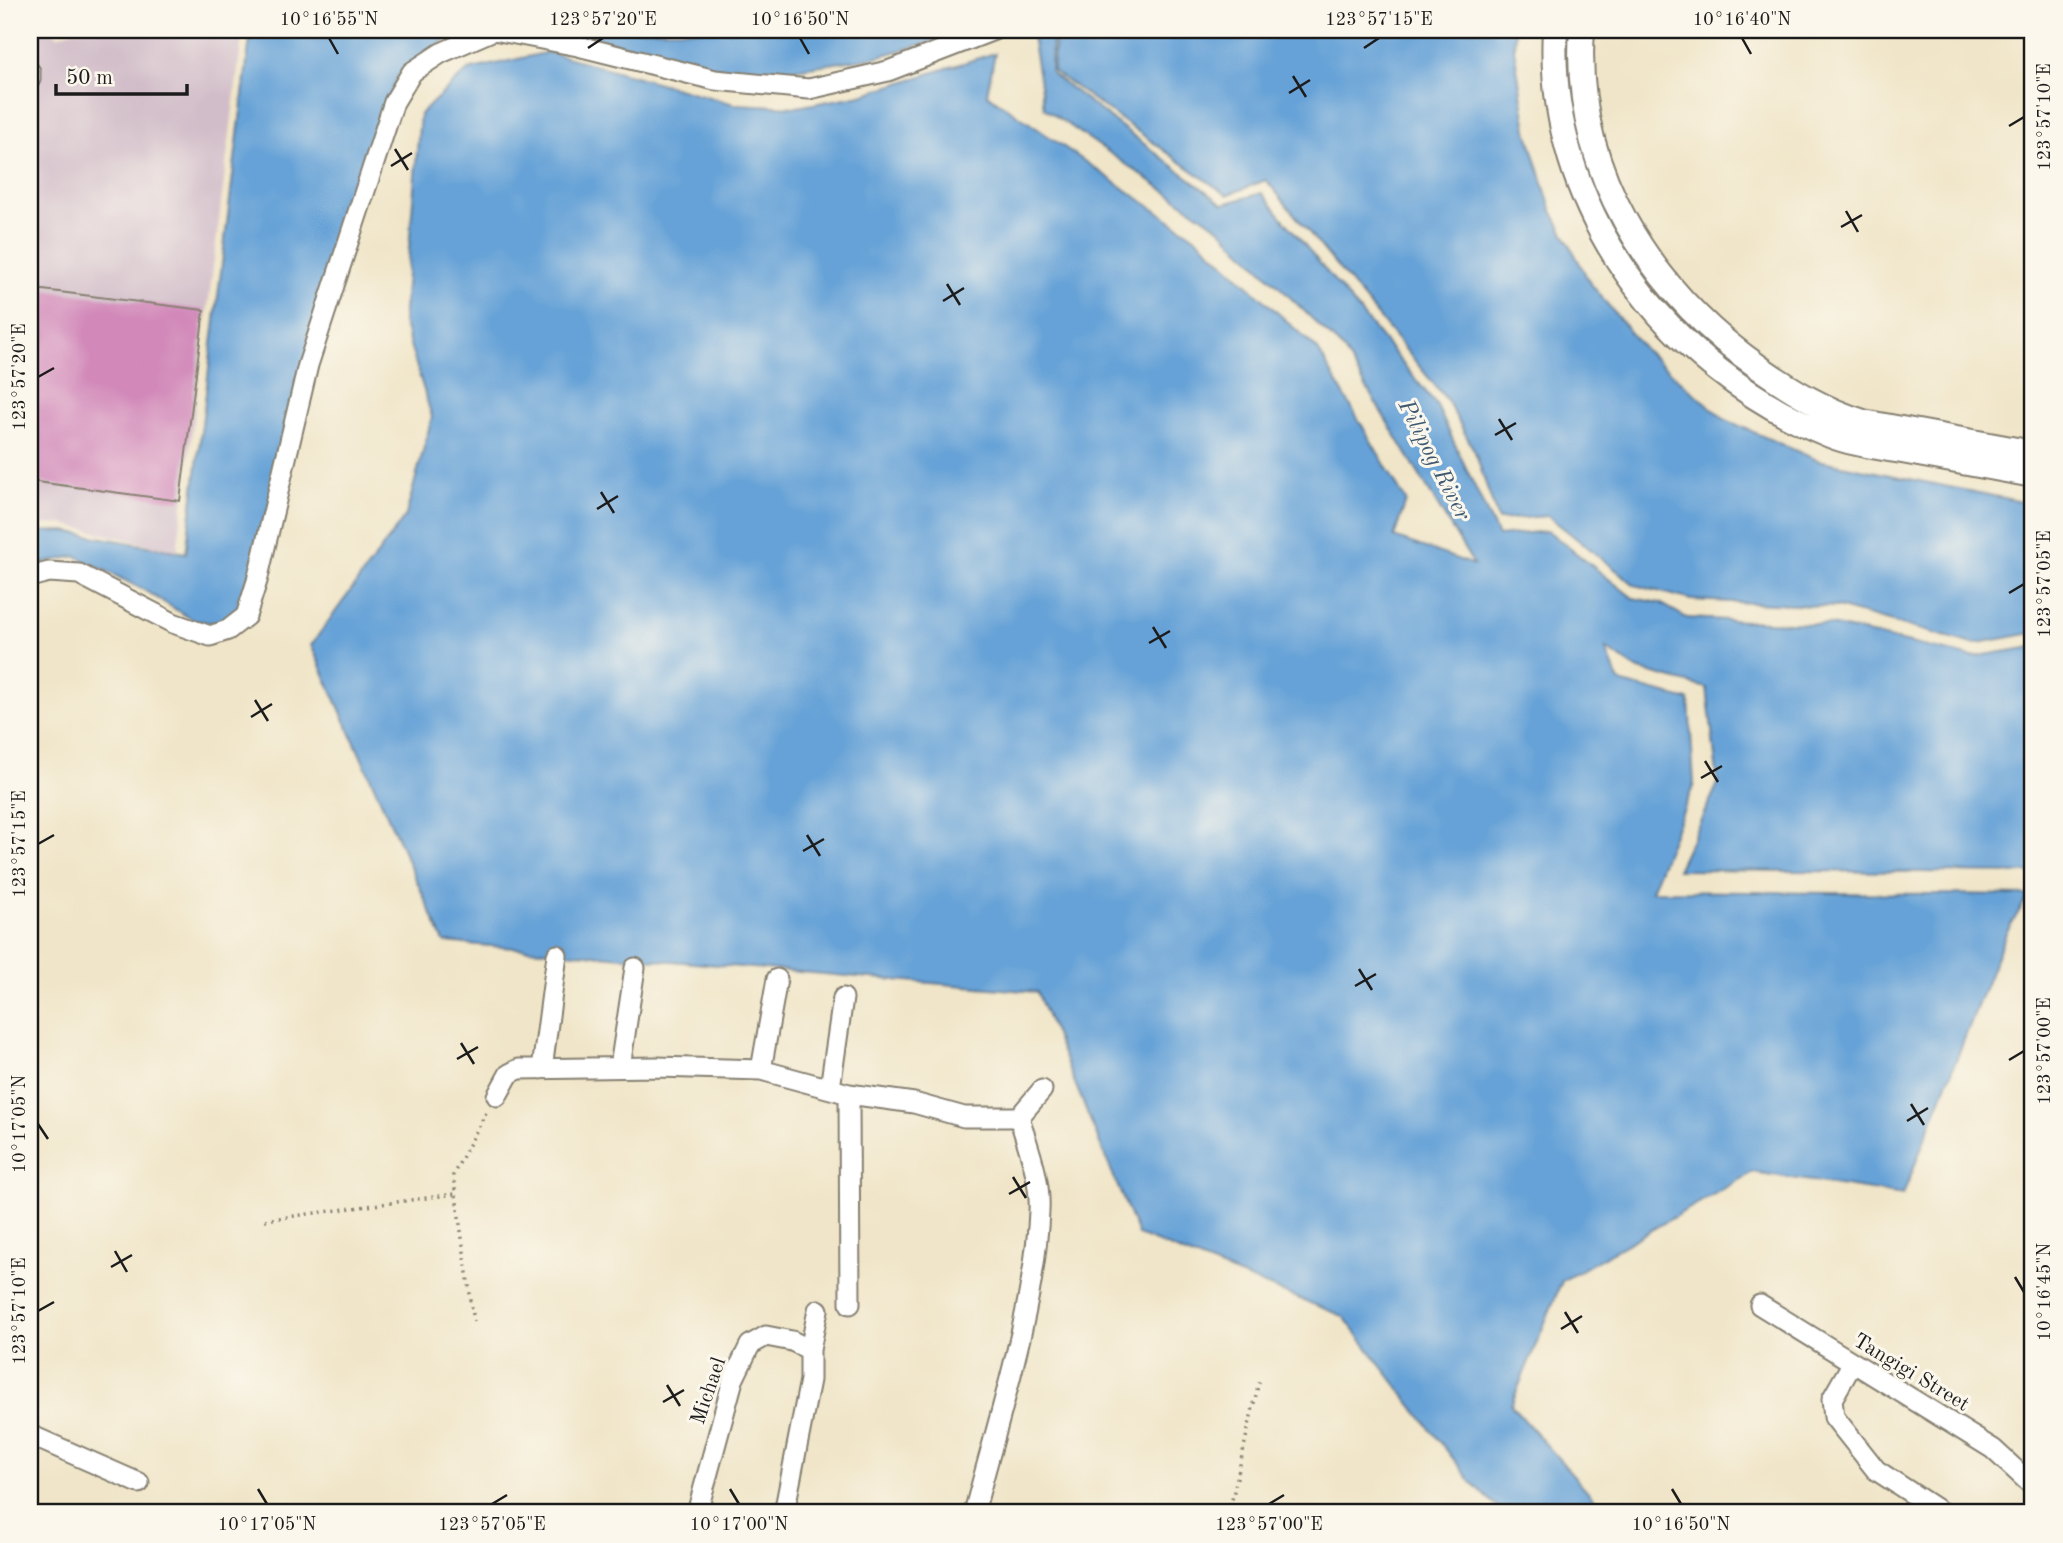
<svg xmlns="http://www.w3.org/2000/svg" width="2063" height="1543" viewBox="0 0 2063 1543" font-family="'Old Standard TT',serif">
	<rect width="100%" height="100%" fill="#fbf7ec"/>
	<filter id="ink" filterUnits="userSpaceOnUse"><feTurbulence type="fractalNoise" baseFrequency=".0143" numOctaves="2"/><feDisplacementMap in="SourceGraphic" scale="14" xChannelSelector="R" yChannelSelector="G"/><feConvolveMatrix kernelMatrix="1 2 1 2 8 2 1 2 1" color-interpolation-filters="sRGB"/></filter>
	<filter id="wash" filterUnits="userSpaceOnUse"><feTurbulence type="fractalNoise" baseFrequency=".00686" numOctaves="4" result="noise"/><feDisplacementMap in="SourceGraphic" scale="28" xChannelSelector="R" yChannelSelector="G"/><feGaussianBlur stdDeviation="1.57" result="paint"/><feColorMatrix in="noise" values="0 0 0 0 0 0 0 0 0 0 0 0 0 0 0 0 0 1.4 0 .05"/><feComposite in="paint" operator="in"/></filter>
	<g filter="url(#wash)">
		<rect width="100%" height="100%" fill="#f0e5c8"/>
		<!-- industrial -->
		<path fill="#d1bdc9" d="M30 30H51L58 36 74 30H243L177 551 62 524 30 525Z"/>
		<!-- water -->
		<path fill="#66a2d7" stroke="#415f7a" stroke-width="2" d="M251 30H458L398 75 376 132 239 613 217 623 195 621 140 588 76 556 30 566V532L65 531 186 553Z
			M561 30H976L876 57 748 76Z
			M1031 30H1052L1051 73 1223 204 1262 193 1436 404 1498 536 1548 531 1633 598 1660 603 1687 618 1831 625 1972 657 2033 647V873L1677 870 1718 784 1707 688 1639 670 1606 649 1619 682 1689 700 1694 784 1651 891 2029 895 2006 933 1903 1195 1753 1172 1562 1281 1511 1405 1607 1513H1504L1472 1483 1343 1316 1138 1235 1037 992 444 942 311 645 406 515 432 417 403 322 420 114 468 70 549 52 734 104 797 107 861 95 995 53 987 94 1199 240 1318 350 1406 501 1394 537 1474 565 1343 349 1219 228 1044 108Z
			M1055 30H1515L1514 49 1527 130 1551 209 1590 283 1644 349 1724 419 1817 460 2033 504V633L1973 644 1837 607 1691 600 1635 585 1548 516 1498 520 1475 452 1447 400 1266 180 1227 195 1053 71Z"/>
		<g id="blocks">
			<!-- building -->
			<path fill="#d289ba" d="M35 289 204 310 180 501 30 481V328Z"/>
		</g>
	</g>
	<g filter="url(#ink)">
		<use href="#blocks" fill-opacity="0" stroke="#868072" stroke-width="2"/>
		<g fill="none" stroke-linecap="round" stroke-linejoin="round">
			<defs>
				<path id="minor" d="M30 72V79
					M30 577 49 572 79 574 173 623 210 636 228 630 246 616 257 581 308 365 394 102 412 72 441 53 494 30 578 46 715 80 809 89 888 71 994 30
					M620 1067 635 968
					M542 1069 557 955
					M761 1070 777 979
					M830 1088 843 998
					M849 1094 850 1304
					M497 1096 509 1074 519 1069 657 1067 761 1070 849 1094 914 1103 964 1117H1019L1042 1090
					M1760 1305 1993 1449 2033 1486
					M810 1350 818 1310
					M1852 1364 1832 1399 1834 1417 1876 1470 1942 1513
					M30 1435 139 1483
					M697 1513 733 1380 750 1345 766 1336 792 1341 810 1350V1380L784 1513
					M974 1513C998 1420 1035 1307 1039 1211 1041 1179 1028 1147 1019 1117"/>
				<path id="major" d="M1555 30C1545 207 1667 370 1830 435 1852 444 1878 447 1902 451 1946 459 1990 467 2033 475
					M1582 30C1572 168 1649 290 1760 368 1793 391 1824 410 1863 422L2033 453"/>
			</defs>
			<!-- minor casing -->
			<use href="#minor" stroke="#868072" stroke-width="23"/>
			<!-- major casing -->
			<use href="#major" stroke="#868072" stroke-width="28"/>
			<!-- path -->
			<path stroke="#868072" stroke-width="3.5" stroke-dasharray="2 5" stroke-linecap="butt" d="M265 1220 455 1194
				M474 1322 453 1175 488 1109
				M1229 1513 1260 1377"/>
			<!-- minor -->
			<use href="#minor" stroke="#fff" stroke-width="19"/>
			<!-- major -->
			<use href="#major" stroke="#fff" stroke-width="24"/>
		</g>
	</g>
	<!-- ticks -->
	<path fill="none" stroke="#1c1c1c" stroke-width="2.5" d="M329 38 338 54M800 38 809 54M1742 38 1751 54M588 48 603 38M1364 48 1379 38M1293 76 1306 97M1289 93 1310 80M2009 126 2024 117M395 149 408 170M391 166 412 153M1846 211 1858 232M1841 227 1862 215M947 284 960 305M943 301 964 288M38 377 54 368M1499 419 1512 440M1495 435 1516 423M601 492 614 513M597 509 618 496M2009 593 2024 584M1153 627 1166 648M1149 643 1170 631M255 700 268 721M251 717 272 704M1705 761 1718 782M1701 778 1722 766M807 835 820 856M38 844 54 835M803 851 824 839M1359 969 1372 990M1355 986 1376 974M461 1043 474 1064M457 1059 478 1047M2009 1060 2024 1051M1911 1104 1924 1125M1907 1121 1928 1108M38 1124 48 1139M1013 1177 1026 1198M1009 1194 1030 1182M115 1251 127 1272M111 1267 132 1255M2015 1277 2024 1292M38 1311 54 1302M1565 1312 1578 1333M1561 1329 1582 1316M667 1385 680 1406M663 1402 684 1390M258 1489 267 1504M730 1489 739 1504M1672 1489 1681 1504M492 1504 507 1495M1269 1504 1284 1495"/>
	<g text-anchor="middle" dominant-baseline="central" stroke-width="6" stroke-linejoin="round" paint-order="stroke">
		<!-- street labels -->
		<g font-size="21" fill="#1c1c1c" stroke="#fbf7ec">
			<text transform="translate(1911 1373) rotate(31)">Tangigi Street</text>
			<text transform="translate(709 1391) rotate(-71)">Michael</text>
		</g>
		<!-- water labels -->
		<g font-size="23" font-style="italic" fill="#3d5870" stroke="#fbf7ec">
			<text transform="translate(1434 460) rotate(63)">Pilipog River</text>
		</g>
	</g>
	<!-- margin -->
	<rect width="2063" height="1543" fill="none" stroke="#fbf7ec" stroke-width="77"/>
	<!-- scale -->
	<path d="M56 84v10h131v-10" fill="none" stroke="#1c1c1c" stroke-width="3.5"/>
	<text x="66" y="84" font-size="21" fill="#1c1c1c" stroke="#fbf7ec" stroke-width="5" paint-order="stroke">50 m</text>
	<rect x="38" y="38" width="1986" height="1466" fill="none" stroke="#1c1c1c" stroke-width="2.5"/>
	<g font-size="18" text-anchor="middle" fill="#1c1c1c">
		<text x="329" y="25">10°16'55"N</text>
		<text x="603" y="25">123°57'20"E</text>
		<text x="800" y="25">10°16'50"N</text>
		<text x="1379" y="25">123°57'15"E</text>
		<text x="1742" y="25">10°16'40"N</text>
		<text transform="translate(2044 117) rotate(-90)" y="6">123°57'10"E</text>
		<text transform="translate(19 377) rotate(-90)" y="6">123°57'20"E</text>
		<text transform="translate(2044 584) rotate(-90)" y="6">123°57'05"E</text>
		<text transform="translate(19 844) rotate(-90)" y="6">123°57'15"E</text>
		<text transform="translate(2044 1051) rotate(-90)" y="6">123°57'00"E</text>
		<text transform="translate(19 1124) rotate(-90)" y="6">10°17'05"N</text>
		<text transform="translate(2044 1292) rotate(-90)" y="6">10°16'45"N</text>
		<text transform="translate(19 1311) rotate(-90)" y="6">123°57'10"E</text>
		<text x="267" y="1530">10°17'05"N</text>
		<text x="492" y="1530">123°57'05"E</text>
		<text x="739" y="1530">10°17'00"N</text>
		<text x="1269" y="1530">123°57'00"E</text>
		<text x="1681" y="1530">10°16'50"N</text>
	</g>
</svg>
